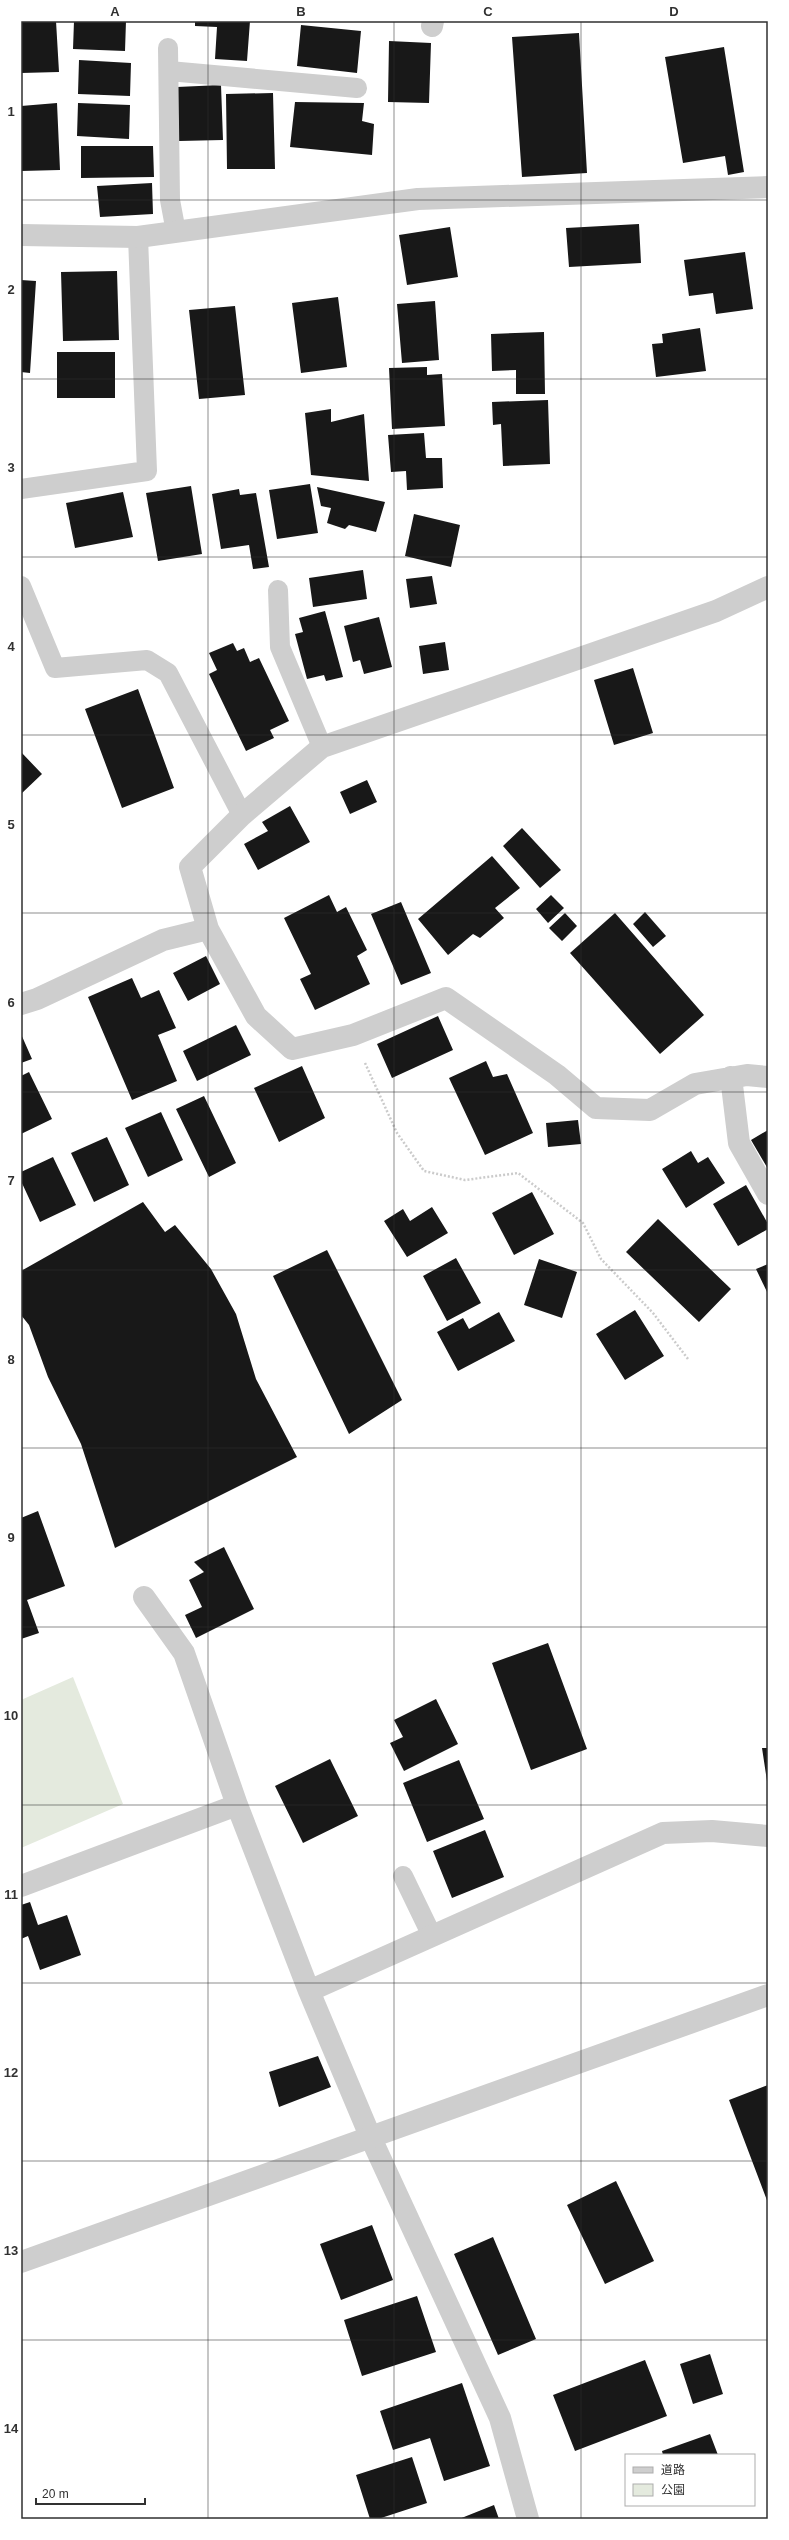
<svg xmlns="http://www.w3.org/2000/svg" width="789" height="2540" viewBox="0 0 789 2540" font-family="Arial,'Noto Sans JP',sans-serif">
	<rect width="100%" height="100%" fill="#fff"/>
	<!-- green -->
	<path fill="#e4eade" d="M73 1677 123 1804 21 1848V1700Z"/>
	<!-- building -->
	<path fill="#181818" d="M21 21H56L59 72 21 73Z
		M74 21H126L125 51 73 49Z
		M195 21H250L247 61 215 59 217 27 195 26Z
		M301 25 361 31 357 73 297 66Z
		M579 33 587 173 522 177 512 37Z
		M389 41 431 43 429 103 388 102Z
		M724 47 744 172 728 175 725 156 683 163 665 57Z
		M79 60 131 63 130 96 78 94Z
		M221 85 223 140 179 141 177 87Z
		M273 93 275 169H227L226 94Z
		M295 102 364 103 362 121 374 124 372 155 290 147Z
		M57 103 60 170 21 171V106Z
		M78 103 130 105 129 139 77 136Z
		M81 146H153L154 177 81 178Z
		M152 183 153 214 100 217 97 186Z
		M639 224 641 263 569 267 566 228Z
		M450 227 458 277 407 285 399 235Z
		M745 252 753 309 716 314 713 293 689 296 684 260Z
		M117 271 119 340 63 341 61 272Z
		M21 280 36 281 30 373 21 372Z
		M338 297 347 367 301 373 292 303Z
		M435 301 439 360 402 363 397 304Z
		M235 306 245 395 199 399 189 310Z
		M700 328 706 371 656 377 652 344 663 343 662 334Z
		M544 332 545 394H516V370L492 371 491 334Z
		M57 352H115V398H57Z
		M427 367V375L442 374 445 426 392 429 389 368Z
		M548 400 550 464 503 466 501 424 493 425 492 402Z
		M331 409V422L364 414 369 481 311 475 305 413Z
		M424 433 426 458H442L443 488 407 490 406 471 391 472 388 435Z
		M310 484 318 533 277 539 269 490Z
		M191 486 202 554 158 561 146 493Z
		M317 487 385 502 376 532 349 525 345 529 327 523 331 508 321 506Z
		M239 489 240 495 256 493 269 567 253 569 249 545 221 549 212 494Z
		M123 492 133 537 75 548 66 503Z
		M414 514 460 525 451 567 405 556Z
		M363 570 367 599 313 607 309 578Z
		M432 576 437 604 410 608 406 579Z
		M325 611 343 677 326 681 324 675 307 679 295 634 303 632 299 618Z
		M379 617 392 667 364 674 360 660 353 662 344 626Z
		M445 642 449 670 423 674 419 646Z
		M233 643 237 651 244 648 250 662 259 658 289 721 270 730 274 738 246 751 209 674 217 670 209 653Z
		M633 668 653 733 614 745 594 680Z
		M138 689 174 788 122 808 85 709Z
		M21 752 42 774 21 794Z
		M367 780 377 802 350 814 340 792Z
		M290 806 310 842 258 870 244 844 268 831 262 822Z
		M522 828 561 870 540 888 503 846Z
		M492 856 520 888 495 908 504 918 480 938 473 934 448 955 418 919Z
		M329 895 337 912 346 907 367 950 357 956 370 984 315 1010 300 979 311 974 284 918Z
		M551 895 564 908 548 923 536 909Z
		M401 902 431 973 401 985 371 914Z
		M645 912 666 936 653 947 633 924Z
		M565 913 577 926 562 941 549 928Z
		M615 913 704 1015 660 1054 570 953Z
		M206 956 220 984 188 1001 173 973Z
		M132 978 141 998 159 990 176 1028 158 1035 177 1081 132 1100 88 997Z
		M438 1016 453 1050 392 1078 377 1044Z
		M236 1025 251 1055 197 1081 183 1051Z
		M21 1034 32 1059 21 1063Z
		M486 1061 493 1077 507 1074 533 1133 485 1155 449 1078Z
		M302 1066 325 1118 279 1142 254 1088Z
		M29 1072 52 1119 21 1134V1076Z
		M204 1096 236 1163 209 1177 176 1109Z
		M161 1112 183 1160 148 1177 125 1128Z
		M578 1120 581 1144 548 1147 546 1123Z
		M768 1130V1169L751 1140Z
		M107 1137 129 1185 94 1202 71 1153Z
		M691 1151 698 1163 708 1157 725 1183 686 1208 662 1169Z
		M53 1157 76 1205 40 1222 21 1181V1172Z
		M746 1185 768 1224V1229L738 1246 713 1204Z
		M532 1192 554 1234 514 1255 492 1213Z
		M143 1202 165 1232 175 1225 211 1269 236 1314 256 1379 297 1457 115 1548 81 1444 48 1377 29 1325 21 1315V1271Z
		M432 1207 448 1233 407 1257 384 1221 403 1209 410 1221Z
		M658 1219 731 1289 699 1322 626 1252Z
		M327 1250 402 1400 349 1434 273 1276Z
		M456 1258 481 1303 447 1321 423 1276Z
		M539 1259 577 1272 562 1318 524 1305Z
		M768 1264V1294L756 1269Z
		M635 1310 664 1356 625 1380 596 1334Z
		M499 1312 515 1341 458 1371 437 1332 463 1318 469 1329Z
		M38 1511 65 1586 27 1600 39 1633 21 1639V1518Z
		M224 1547 254 1609 196 1638 185 1615 202 1607 189 1580 204 1572 194 1562Z
		M548 1643 587 1749 531 1770 492 1663Z
		M436 1699 458 1744 404 1771 390 1743 403 1737 394 1720Z
		M762 1748H768V1781H767Z
		M330 1759 358 1816 303 1843 275 1786Z
		M459 1760 484 1819 427 1842 403 1783Z
		M485 1830 504 1877 452 1898 433 1851Z
		M30 1902 38 1925 67 1915 81 1955 40 1970 28 1936 21 1939V1905Z
		M318 2056 331 2087 279 2107 269 2072Z
		M768 2085V2203L729 2100Z
		M616 2181 654 2261 605 2284 567 2205Z
		M372 2225 393 2280 341 2300 320 2244Z
		M493 2237 536 2339 498 2355 454 2254Z
		M417 2296 436 2352 362 2376 344 2320Z
		M710 2354 723 2394 693 2404 680 2364Z
		M645 2360 667 2416 575 2451 553 2395Z
		M462 2383 490 2466 444 2481 430 2438 393 2450 380 2411Z
		M710 2434 718 2455H663L662 2451Z
		M412 2457 427 2503 378 2519H370L356 2475Z
		M494 2505 499 2519H459Z"/>
	<g fill="none" stroke-linecap="round" stroke-linejoin="round">
		<!-- path -->
		<path stroke="#cbcbcb" stroke-width="2.5" stroke-dasharray="2 2" stroke-linecap="butt" d="M365 1063 397 1133 424 1171 465 1180 518 1173 583 1223 601 1259 653 1313 688 1359"/>
		<!-- service -->
		<path stroke="#cecece" stroke-width="20" d="M168 48 170 200 176 232
			M169 71 357 88
			M21 489 147 471 138 237
			M21 586 55 668 147 660 168 673 242 815
			M278 590 280 647 322 747
			M403 1876 432 1936"/>
		<!-- minor -->
		<path stroke="#cecece" stroke-width="22" d="M432 26 433 21
			M21 235 138 237 418 199 768 187
			M208 929 190 867 242 815 322 747 716 611 768 587
			M21 1004 37 999 163 940 208 929 256 1016 292 1049 353 1035 446 998 557 1075 596 1108 650 1110 695 1084 747 1075 768 1077
			M731 1077 739 1143 768 1194
			M144 1597 184 1653 237 1805 309 1991 370 2136 500 2418 528 2519
			M21 1886 237 1805
			M309 1991 663 1833 712 1831 768 1836"/>
		<!-- tertiary -->
		<path stroke="#cecece" stroke-width="22" d="M21 2262 768 1995"/>
	</g>
	<!-- grid -->
	<path fill="none" stroke="#313131" stroke-width="1" stroke-opacity="0.55" d="M208 21V2519M394 21V2519M581 21V2519M21 200H768M21 379H768M21 557H768M21 735H768M21 913H768M21 1092H768M21 1270H768M21 1448H768M21 1627H768M21 1805H768M21 1983H768M21 2161H768M21 2340H768"/>
	<!-- border -->
	<rect width="789" height="2540" fill="none" stroke="#ffffff" stroke-width="44"/>
	<!-- legend -->
	<rect x="625" y="2454" width="130" height="52" fill="#ffffff" stroke="#adadad"/>
	<rect x="633" y="2467" width="20" height="6" fill="#cecece" stroke="#adadad"/>
	<text x="661" y="2474" font-size="12" fill="#313131">道路</text>
	<rect x="633" y="2484" width="20" height="12" fill="#e4eade" stroke="#adadad"/>
	<text x="661" y="2494" font-size="12" fill="#313131">公園</text>
	<!-- scale -->
	<path d="M36 2498v6h109v-6" fill="none" stroke="#313131" stroke-width="2"/>
	<text x="42" y="2498" font-size="12" fill="#313131" stroke="#ffffff" stroke-width="3" paint-order="stroke">20 m</text>
	<rect x="22" y="22" width="745" height="2496" fill="none" stroke="#313131" stroke-width="1.5"/>
	<g font-size="13" text-anchor="middle" font-weight="bold" fill="#313131">
		<text x="115" y="16">A</text>
		<text x="301" y="16">B</text>
		<text x="488" y="16">C</text>
		<text x="674" y="16">D</text>
		<text x="11" y="116">1</text>
		<text x="11" y="294">2</text>
		<text x="11" y="472">3</text>
		<text x="11" y="651">4</text>
		<text x="11" y="829">5</text>
		<text x="11" y="1007">6</text>
		<text x="11" y="1185">7</text>
		<text x="11" y="1364">8</text>
		<text x="11" y="1542">9</text>
		<text x="11" y="1720">10</text>
		<text x="11" y="1899">11</text>
		<text x="11" y="2077">12</text>
		<text x="11" y="2255">13</text>
		<text x="11" y="2433">14</text>
	</g>
</svg>
